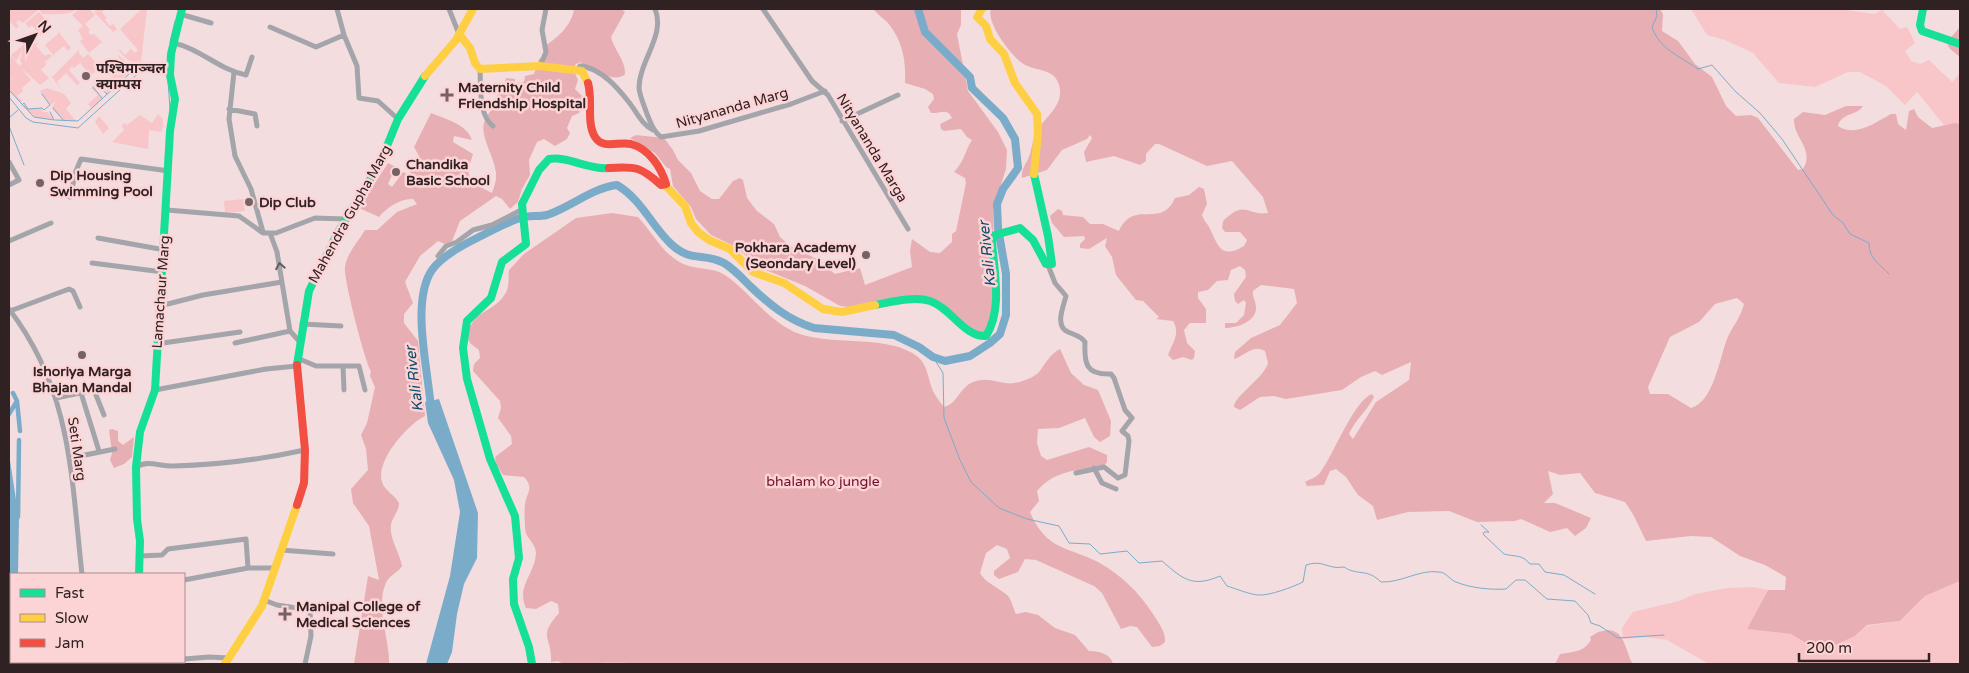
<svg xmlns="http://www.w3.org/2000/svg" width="1969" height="673" viewBox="0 0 1969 673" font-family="'Varela Round','Noto Sans Devanagari',sans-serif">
	<rect width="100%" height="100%" fill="#f4ddde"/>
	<!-- green -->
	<path fill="#f8c5c9" d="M9 9H36L38 10 23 23 19 20 16 23 19 26 16 29 9 20Z
		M38 9H77C68 16 55 14 43 14Z
		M79 9H89L95 15 85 24 90 30 88 32 91 35 94 34 102 42 89 53 80 41 83 39 78 30 83 26 72 15Z
		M98 9H105L102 12 107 18 105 20 110 26 113 24 117 29 113 32 94 12Z
		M142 9H147L141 62C133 67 125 57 119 51L120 50 125 55 131 49 135 53 138 50 120 29Z
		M1691 9H1840L1875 14 1882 10 1900 29 1907 27 1915 43 1905 51 1911 61 1920 64 1929 60 1952 82 1960 73V124L1944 125 1917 92 1905 105 1886 86 1860 72H1848L1815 87 1779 83 1753 53 1725 40 1707 35Z
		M39 12 45 19 41 23 46 29 51 25 53 27 41 36 32 25 29 28 25 23Z
		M57 30 71 48 68 51 64 46 54 54 55 57 45 45 58 34Z
		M23 40 26 42 29 40 33 45 39 42 36 46 45 56 49 54 52 56 45 62 46 65 41 70 49 78 40 85 19 66 22 64 20 60 23 49 16 61 11 55 23 45Z
		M79 50V53L83 58 88 54 100 67 91 75 80 63 74 68 72 66 69 70 80 83 77 85 66 73 57 82 62 91 52 77Z
		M117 54 130 65V71L107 93 99 84 106 89 111 82 113 85 116 82 104 67 106 64 118 76 126 70Z
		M11 56 31 80 22 88 23 91 17 96 22 101 20 102 9 90V78L16 81 9 77Z
		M93 87 103 99 92 108 88 104 98 95 91 88Z
		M47 88 64 94 71 103 66 109 76 121H65L52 108 56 101 50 105 40 91Z
		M24 104 28 109H42L43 112H47L54 119 37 118 23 107Z
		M158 114 163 119 162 132 149 130 148 149 112 142 124 130 122 126 124 123 127 125 140 115 152 123Z
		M99 116 109 128 103 134 95 122Z
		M243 199 245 211 225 213 224 201Z
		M1960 581V664H1709L1667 640 1647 637 1623 639 1622 628 1633 612 1679 601 1695 594 1727 588 1753 587 1768 590 1747 629 1791 634 1822 652 1855 636 1867 626 1900 621 1925 596Z"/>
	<!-- forest -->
	<path fill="#e7afb4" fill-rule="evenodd" d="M574 9H621L625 12 611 37C614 50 626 61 625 74 616 83 600 72 588 71L581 62 576 64 573 69 578 80 575 89 583 97 584 101 579 113 572 116 567 128 570 133 567 139 555 146 544 139 537 142 529 160 530 175 522 189 518 202 510 209 502 199 496 196 460 221 452 241 445 244 438 241 420 256 405 282 413 303 404 314V323L418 341 425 416C408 424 375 461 382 482 385 491 395 495 399 503 399 512 392 517 391 525 389 539 400 553 402 566 398 573 389 575 386 583 375 606 390 640 389 664H354L368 576 379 580 369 526 353 503 351 489 368 470 366 449 361 435 367 423 375 387 370 376 371 371C366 365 343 278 345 267 347 253 358 242 365 230H377L397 212 417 204 413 199C401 198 386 208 379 217L359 208 388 163 396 167 388 184 392 187 403 172 409 175 419 156 414 147 431 113C445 119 467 124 472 140L454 136 453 142 473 154 468 170 471 182 492 193C494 187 497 180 496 173 492 145 468 126 499 104L497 93 502 91 506 78 515 79V83L524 82 525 76 534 74 539 59 544 56 546 45C559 37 572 24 574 9Z
		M873 9H961V25L957 34 968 91 998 132 1007 150 1006 169 993 209 995 305 987 332 981 335 935 301 848 307 840 306 805 286 763 269 734 246 711 235 696 219 691 207 673 186 670 169 666 167 655 153 630 138 636 135 664 138 673 150 678 160 691 173 700 191 712 199H719L733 181 740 178 743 180 747 198 757 211 774 224 780 237 790 246 815 258 835 274 860 268 865 285 912 267 910 251 912 239 930 252 940 253 952 242V234L956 231 966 183 965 178 954 172C965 160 964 153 972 140L967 137 961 129 944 131 941 129 940 124 952 118C947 107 940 114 931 113L928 107 934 99 933 94 925 89 905 83C906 60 903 42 888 23 883 18 877 14 873 9Z
		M991 9H1660L1663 14 1662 31 1678 41 1695 64 1712 77 1726 106 1736 116 1751 115 1758 118 1798 170 1803 169C1815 149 1793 138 1794 119L1803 112 1825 115 1846 106H1863C1857 116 1842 112 1838 126 1855 138 1876 122 1891 114H1896L1898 124 1906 130 1909 111 1914 109 1918 117 1932 128 1955 123 1960 124V581L1925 596 1900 621 1867 625 1855 636 1821 652 1791 634 1747 629 1768 590H1785L1786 577 1765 565 1740 556 1711 537 1691 536 1646 541 1634 516 1625 502 1595 493 1580 473 1560 475 1548 471 1553 494 1544 503H1555L1591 518 1586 528 1575 536 1567 528 1550 532 1521 519 1515 521 1477 522 1449 511 1408 512 1377 520 1373 506 1358 495 1346 477 1336 469 1330 471 1324 485 1307 486 1305 482C1310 479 1315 478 1319 474 1333 457 1353 401 1372 394L1374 397C1367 411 1355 420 1349 434L1353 439 1376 402 1409 380 1411 362 1382 375 1375 371 1361 377 1342 390 1286 399 1274 396 1260 397 1240 410 1234 407C1234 396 1264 378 1268 363L1265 351C1253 344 1246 355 1234 359L1235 352 1251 338 1280 325 1297 303 1294 289 1261 285 1253 291C1252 297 1256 301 1256 307 1257 322 1236 328 1225 328V323H1236L1244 315 1246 303 1244 300 1238 304 1235 301 1234 294 1246 277 1245 270 1240 266 1231 270 1228 280 1217 281 1208 290 1198 292V298L1206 309V323H1190L1184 330 1187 343 1195 351 1194 358 1192 360 1183 357 1173 360 1168 355C1172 343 1181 334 1173 321L1156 319 1159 317 1143 301 1136 300 1116 275 1112 257 1105 246 1107 238 1089 249 1080 248V244L1085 239 1084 236 1064 237 1052 223 1050 216 1058 209 1062 211 1063 215 1083 217 1090 224H1103L1119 231C1134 198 1161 230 1175 198L1189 195 1199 187 1204 189 1207 204 1202 215C1204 221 1208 224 1210 229 1218 245 1221 260 1244 246L1247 240 1240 232H1225L1222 228 1223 221C1246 199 1246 216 1268 213L1263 197 1232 161 1207 166 1159 144H1155L1146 154V161L1140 165 1114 156 1086 162 1084 152 1092 138 1090 135 1087 139 1062 150 1047 170 1022 178C1021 167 1027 164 1030 154 1032 146 1033 139 1036 132 1045 117 1065 105 1059 85 1054 67 1034 72 1022 63 1011 55 986 23 991 9ZM1737 298 1744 304C1741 317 1732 327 1727 339 1720 357 1713 403 1691 408L1668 394H1650L1648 387 1670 337 1699 322 1715 304Z
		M1960 27V57L1949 48 1947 42Z
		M612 213 638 217C653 233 664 257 686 265 699 270 713 267 725 275 751 293 769 323 800 334 834 346 890 334 918 357 928 365 928 380 933 391 936 397 940 402 944 407 956 404 959 391 969 384 988 373 1003 388 1019 382 1024 381 1036 376 1039 372 1046 363 1050 354 1060 349L1071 373 1084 385 1098 390 1111 421 1110 436 1100 442 1094 437 1085 418 1059 428 1038 429 1037 443 1041 456 1047 460 1089 447 1107 455V462L1102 468C1077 469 1054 471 1037 491L1039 501 1030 512C1046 550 1066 546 1098 562 1121 575 1139 592 1153 614 1158 622 1166 632 1165 642L1160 646 1152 647 1137 627 1130 626 1121 629 1102 593 1094 586 1036 560 1025 559 1018 572 999 579 994 575V571L1010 558 1007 549 997 545 986 553 980 573C986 584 999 587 1008 596 1012 601 1013 608 1016 614L1026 612 1038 615 1055 628 1075 635 1089 651C1099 651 1111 654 1113 664H635C626 661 577 664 563 664L558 661 551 662C552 636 537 638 559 613L558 604 551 601 536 609 526 608C516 586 535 574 536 553 536 543 525 538 525 528 525 521 524 512 525 505 526 492 535 489 524 477L503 475 496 464 495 457 512 444 511 436 498 418 501 408 500 401 473 371 474 364 480 358 479 350 471 344 467 338C471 309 493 314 505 294 510 287 508 278 509 270L524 254 576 218Z
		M112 429 118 431V441L123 445 134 437 132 457 124 464 114 468 110 460 112 453 109 430Z
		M1608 630C1626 631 1625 652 1633 664H1555L1560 654C1573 652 1584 652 1591 640L1590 637 1598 632Z"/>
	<!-- water -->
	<path fill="#7aacca" d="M439 399 478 513 477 558 464 584 457 614 452 652 447 664H426L450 576 460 512 454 480 428 423 425 402Z
		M9 454 19 519 18 574H11V662H25V664H9Z"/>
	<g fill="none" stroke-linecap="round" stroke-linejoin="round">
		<!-- stream -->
		<path stroke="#7aacca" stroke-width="1" d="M1656 9 1657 16 1652 27C1660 50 1680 56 1698 69L1712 65 1735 91 1760 113 1782 139 1833 215 1843 223 1850 234 1869 243C1869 259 1879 263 1889 274
			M170 42 175 21
			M168 81 170 109
			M99 83 98 86 107 94
			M93 87 102 98
			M9 90 34 117 54 120 50 112
			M9 97 26 118 33 122 78 128 143 69 167 71
			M22 105 24 103 28 109 42 108 44 110 50 105 42 94
			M53 108 64 121
			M9 118 18 110
			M55 120 78 121 130 73
			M9 126 24 165
			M933 357 943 373 944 418 960 460 971 482 999 508 1027 519 1059 526 1069 543 1090 544 1100 554 1127 551 1139 563 1162 561C1183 579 1192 588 1220 576L1227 586C1237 589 1248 594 1258 595 1269 596 1293 587 1303 582L1306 565C1324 559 1327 570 1344 567 1357 576 1367 568 1381 582 1401 583 1420 569 1439 572 1446 572 1450 580 1456 582 1471 588 1490 590 1506 589L1516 580H1525L1547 599 1575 601 1588 615 1591 623 1600 626 1618 638 1664 635
			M1481 525 1489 532H1484L1483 534 1504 554C1515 557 1522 554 1530 564H1539L1545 572 1564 575 1595 594"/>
		<!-- canal -->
		<path stroke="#7aacca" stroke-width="4.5" d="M17 401 20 431
			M9 414 17 401 13 393
			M18 517 19 440"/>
		<!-- river -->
		<path stroke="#7aacca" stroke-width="8" d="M431 410C429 373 410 302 432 270 441 257 461 246 475 239 489 232 505 223 520 218 529 215 538 217 547 215 571 207 592 188 617 185 642 200 651 225 671 244 691 263 703 252 724 263 734 269 742 278 750 286 769 304 788 320 814 328L894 335 919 347 933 357 945 361 970 356 990 343 1000 334 1006 315V274L998 228 997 204 1003 189 1018 168 1015 139 1003 118 972 88 970 77 925 32 918 9"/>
		<!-- street -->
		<path stroke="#a3a5aa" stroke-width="5" d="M337 9 344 35 357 66 359 98 378 101 398 119
			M449 9 459 34
			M655 9C666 35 639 61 639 88 640 97 644 105 647 114 651 123 653 131 661 137L699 131 791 104 825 91
			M763 9 812 81 828 95 908 229
			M180 14 211 23
			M270 27 316 47 344 35
			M173 43C200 48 219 70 246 75L252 57
			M540 66 546 52 542 30 546 9
			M480 69C481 85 478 115 493 126
			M578 69 580 66H583C603 71 616 86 628 101 637 112 641 124 653 130
			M234 72 229 119 235 156 251 189 263 232
			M229 109 255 114 257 126
			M842 121 898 95
			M9 162 19 180 9 185
			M70 197 76 171 81 159 169 171
			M167 210 239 216 263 233H276L315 218 345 219
			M270 233 277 252 290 331 299 341
			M98 238 165 250
			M9 241 51 223
			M438 256 446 246 457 242 473 230 492 225 521 210
			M92 263 163 272
			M1048 265 1055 283 1066 296C1064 305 1054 326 1068 332 1075 335 1081 336 1085 342 1084 364 1086 375 1111 374L1114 378 1125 410 1132 418 1122 431 1128 436 1129 441 1125 475 1118 478 1104 467 1076 473
			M160 306 203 295 282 282
			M9 309C72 391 71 476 82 574
			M10 311 69 289 73 291 80 307
			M302 324 341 326
			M235 343 290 331
			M156 344 240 332
			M297 358 316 366H343L344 390
			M343 366H359L365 390
			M155 390 266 369 297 366
			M81 393 99 451
			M56 398 94 390 104 415
			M70 458 115 449
			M136 467C149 459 160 467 174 466 217 465 263 459 305 450
			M1094 468 1102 483 1116 489
			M281 550 333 554
			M140 556 162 555 168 549 246 539 248 568
			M184 580 248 568H274
			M264 600 277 605 310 610 311 636 305 664
			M184 659 209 657 229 658
			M68 662V664
			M92 662 93 664"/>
		<!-- fast -->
		<path stroke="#16e098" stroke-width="8" d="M1923 9 1920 25 1922 31 1960 44
			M875 305C891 302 914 296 930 301 951 308 964 337 986 336 1003 309 994 271 992 241L995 235 1020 228 1033 240 1046 264H1052L1048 236 1034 174
			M297 365 309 291 337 234 380 163 398 119 425 76
			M139 574 140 541 137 519 136 467 140 432 155 390 170 131 175 99 170 75 171 54 182 9
			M140 664 141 662
			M532 664 529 647 514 604 513 579 519 558 515 516 490 459 467 379 463 348 467 321 491 298 502 262 526 244 522 204 539 170 549 159C569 156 588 170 609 168"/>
		<!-- slow -->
		<path stroke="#ffcf43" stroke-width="8" d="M982 9 977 17 986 26 990 39 1004 54 1015 83 1037 114 1038 132 1034 174
			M459 34 470 48 475 63 480 69 540 66 582 71 588 83
			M425 76 456 40 473 9
			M665 185 685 206 691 223 698 232 709 240 730 249 753 272 784 283 823 309 842 312 875 305
			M225 664 262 606 297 505"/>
		<!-- jam -->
		<path stroke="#f24e42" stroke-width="8" d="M588 83C593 100 586 122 595 137 603 150 619 141 631 144 649 149 661 167 666 184L661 185C641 167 636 166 609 168
			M297 505 304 483 305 450 297 365"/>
	</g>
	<!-- one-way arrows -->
	<defs><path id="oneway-chevron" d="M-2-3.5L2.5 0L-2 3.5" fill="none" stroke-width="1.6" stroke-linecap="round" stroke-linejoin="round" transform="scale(1.25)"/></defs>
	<use stroke="#645c5f" href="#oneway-chevron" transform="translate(280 266) rotate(-100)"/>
	<!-- markers -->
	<g fill="#756364" stroke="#fdd4d6" stroke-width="2">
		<circle cx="86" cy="76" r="5"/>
		<path d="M444.5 87.5h5v5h5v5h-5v5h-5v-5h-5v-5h5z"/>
		<circle cx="396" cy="172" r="5"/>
		<circle cx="40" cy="183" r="5"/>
		<circle cx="249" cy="202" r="5"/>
		<circle cx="866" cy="255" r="5"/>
		<circle cx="82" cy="355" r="5"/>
		<path d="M282.5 606.5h5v5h5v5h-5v5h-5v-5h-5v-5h5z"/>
	</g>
	<g text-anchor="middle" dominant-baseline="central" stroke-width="5" stroke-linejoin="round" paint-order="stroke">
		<!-- poi labels -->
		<g font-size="14" font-weight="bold" fill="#302122" stroke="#fdd4d6" text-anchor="start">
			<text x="96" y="68">पश्‍चिमाञ्‍चल<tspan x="96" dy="16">क्याम्पस</tspan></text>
			<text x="458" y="87">Maternity Child<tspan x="458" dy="16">Friendship Hospital</tspan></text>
			<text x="406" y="164">Chandika<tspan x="406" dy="16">Basic School</tspan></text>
			<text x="50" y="175">Dip Housing<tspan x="50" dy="16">Swimming Pool</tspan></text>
			<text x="259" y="202">Dip Club</text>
			<text x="856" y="247" text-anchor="end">Pokhara Academy<tspan x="856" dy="16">(Seondary Level)</tspan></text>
			<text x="82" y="371" text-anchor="middle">Ishoriya Marga<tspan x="82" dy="16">Bhajan Mandal</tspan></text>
			<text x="296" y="606">Manipal College of<tspan x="296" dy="16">Medical Sciences</tspan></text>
		</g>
		<!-- street labels -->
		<g font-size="14" fill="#302122" stroke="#fdd4d6">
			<text transform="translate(732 108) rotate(-16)">Nityananda Marg</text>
			<text transform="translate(872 148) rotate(59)">Nityananda Marga</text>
			<text transform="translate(350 214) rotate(-61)">Mahendra Gupha Marg</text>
			<text transform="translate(161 292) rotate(-86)">Lamachaur Marg</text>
			<text transform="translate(77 449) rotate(82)">Seti Marg</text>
		</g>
		<!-- park labels -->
		<g font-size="14" fill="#720f28" stroke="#fdd4d6">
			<text x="823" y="481">bhalam ko jungle</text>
		</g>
		<!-- water labels -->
		<g font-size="15" font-style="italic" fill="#0a4c6a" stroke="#fdd4d6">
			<text transform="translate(987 254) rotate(-96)">Kali River</text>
			<text transform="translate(414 379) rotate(-97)">Kali River</text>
		</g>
	</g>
	<!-- border -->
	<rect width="1969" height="673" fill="none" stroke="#302122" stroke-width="20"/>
	<!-- legend -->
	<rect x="10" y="573" width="175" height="90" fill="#fdd4d6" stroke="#ab8c8e"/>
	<rect x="20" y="589" width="25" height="8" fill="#16e098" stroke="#ab8c8e"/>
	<text x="55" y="598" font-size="15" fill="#302122">Fast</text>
	<rect x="20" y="614" width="25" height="8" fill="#ffcf43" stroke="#ab8c8e"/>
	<text x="55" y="623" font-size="15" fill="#302122">Slow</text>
	<rect x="20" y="639" width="25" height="8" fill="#f24e42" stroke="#ab8c8e"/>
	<text x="55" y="648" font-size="15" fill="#302122">Jam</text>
	<!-- north arrow -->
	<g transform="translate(35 35) rotate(49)" stroke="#fdd4d6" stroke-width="4" paint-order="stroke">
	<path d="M0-4L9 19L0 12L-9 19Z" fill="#302122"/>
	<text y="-8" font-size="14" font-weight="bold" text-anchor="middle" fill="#302122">N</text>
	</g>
	<!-- scale -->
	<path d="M1799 653v8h130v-8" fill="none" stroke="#302122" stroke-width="2.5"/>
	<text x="1806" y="653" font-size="15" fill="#302122" stroke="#fdd4d6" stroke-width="4" paint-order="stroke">200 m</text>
</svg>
